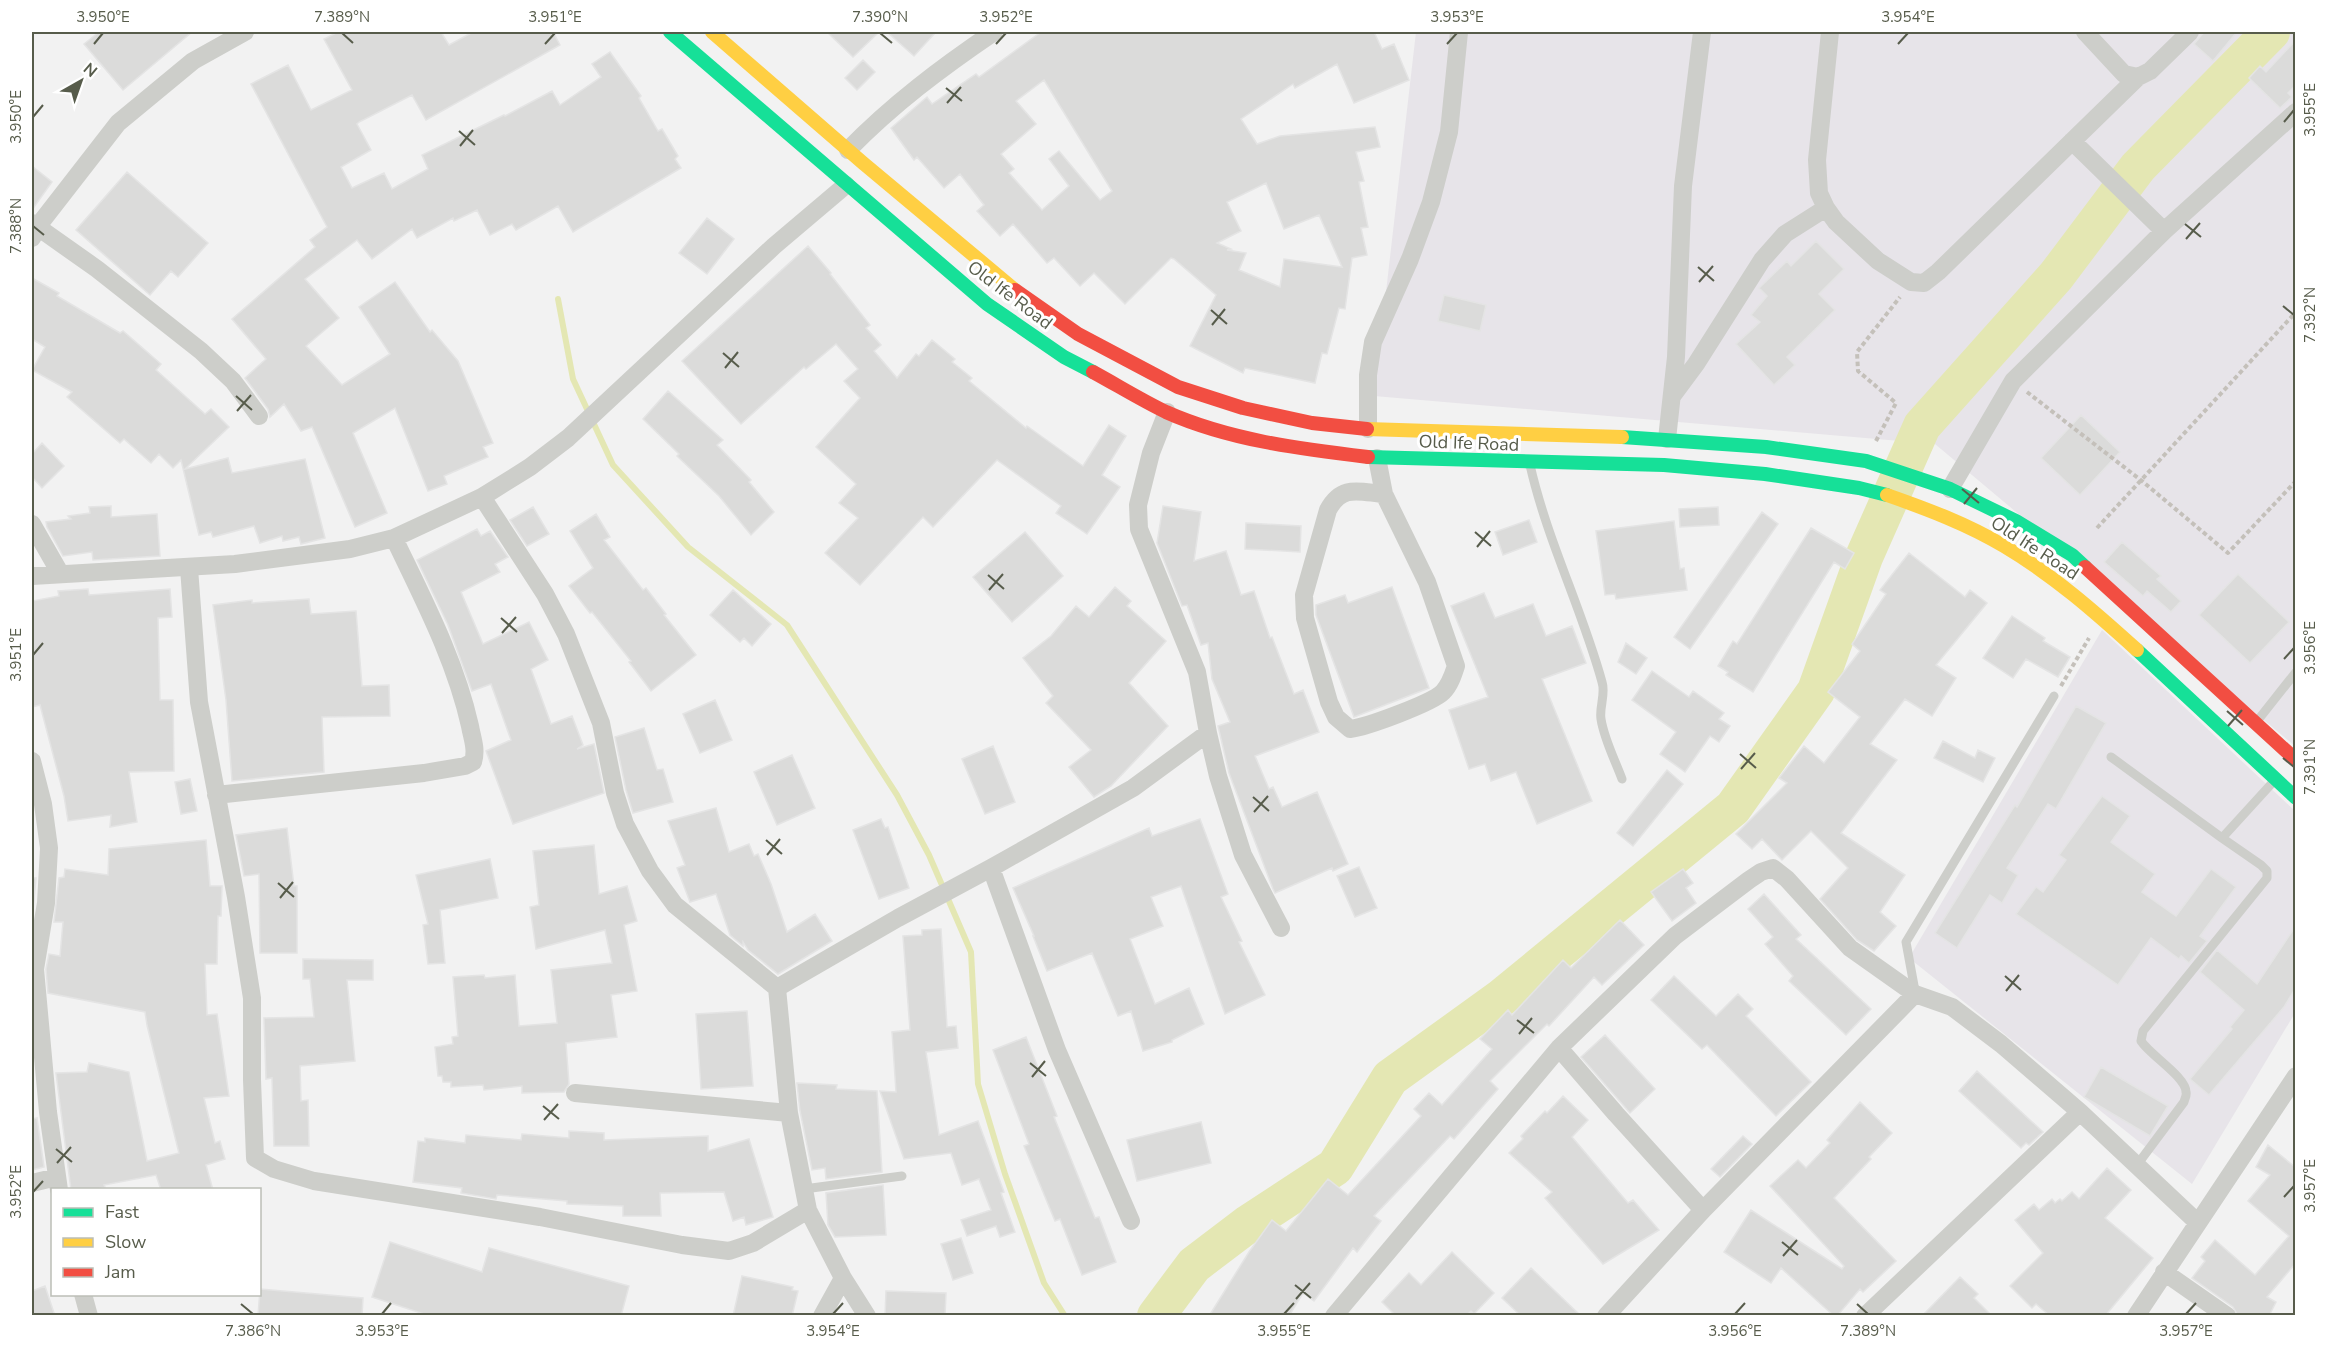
<svg xmlns="http://www.w3.org/2000/svg" width="2327" height="1347" viewBox="0 0 2327 1347" font-family="'Nunito Sans',sans-serif">
	<rect width="100%" height="100%" fill="#f2f2f2"/>
	<!-- commercial -->
	<path fill="#e7e4e9" d="M1416 32H2295V746L1935 444 1374 396Z
		M2102 630 2295 811V1013L2192 1184 1909 958Z"/>
	<g fill="none" stroke-linecap="round" stroke-linejoin="round">
		<!-- stream -->
		<path stroke="#e4e7b3" stroke-width="6" d="M558 299 573 379 613 465 688 547 787 625 897 795 929 855 971 952 978 1084 1005 1174 1044 1283 1065 1316"/>
		<!-- river -->
		<path stroke="#e4e7b3" stroke-width="38" d="M1156 1316 1194 1265 1248 1224 1335 1167 1390 1078 1501 998 1733 808 1816 691 1864 557 1922 426 2056 276 2138 167 2271 32"/>
	</g>
	<!-- building -->
	<path fill="#dbdbda" stroke="#e4e4e4" stroke-width="1.5" fill-rule="evenodd" d="M99 32H192L123 90 84 44Z
		M338 32H441L449 45 473 32H553L560 45 426 120 412 95 359 122 357 124 371 150 341 167 352 188 384 173 392 189 428 169 422 155 504 115 505 116 552 91 560 105 601 77 592 64 610 52 641 96 639 98 658 131 662 129 678 156 675 159 681 168 573 232 558 206 516 230 512 224 490 235 477 210 454 221 453 218 417 238 412 229 372 259 357 240 305 279 339 318 306 346 342 385 390 354 359 307 395 282 430 332 432 330 458 361 493 443 483 447 488 457 444 476 447 484 428 491 395 408 353 433 387 513 355 527 312 427 301 431 284 404 270 417 268 409 245 378 266 359 232 319 315 247 310 240 327 227 251 84 288 65 311 110 352 90 324 39Z
		M827 32H879L853 57Z
		M887 32H936L914 56Z
		M1041 32H1374L1382 49 1394 44 1409 80 1354 103 1337 64 1295 88 1293 84 1241 119 1257 144 1280 136 1375 127 1380 147 1356 152 1364 181 1359 182 1368 227 1361 228 1367 255 1352 258 1345 309 1339 308 1327 354 1322 353 1315 383 1245 368 1243 373 1190 346 1216 295 1174 259 1171 258 1125 304 1094 273 1080 286 1054 258 1047 263 1013 224 1000 236 977 211 984 205 960 174 944 188 917 157 914 160 891 128 927 97 932 104 976 74 979 77ZM1044 80 1112 191 1100 200 1059 151 1049 159 1069 186 1042 210 1009 173 1014 169 1001 154 1036 124 1016 101ZM1266 183 1284 229 1319 215 1342 267 1284 259 1280 287 1239 270 1246 253 1227 250 1231 249 1217 243 1241 231 1227 202Z
		M2204 32H2237L2213 61 2194 44Z
		M2295 41V86L2288 93 2292 97 2280 108 2249 78 2260 66 2266 72Z
		M863 60 875 72 857 90 845 78Z
		M32 166 52 182 32 210Z
		M127 172 208 243 178 277 171 271 150 295 76 230Z
		M707 218 734 239 707 274 679 253Z
		M1816 241 1844 269 1819 294 1835 310 1787 357 1795 365 1774 385 1736 344 1760 322 1751 315 1767 296 1759 288 1787 261 1791 266Z
		M808 246 831 273 830 274 870 325 866 328 881 345 874 351 897 378 916 354 919 356 932 340 955 359 952 362 972 378 969 381 1026 428 1027 426 1083 466 1109 425 1126 436 1102 475 1120 487 1087 534 1056 513 1061 506 997 460 933 527 923 517 860 585 825 553 858 518 839 503 856 484 816 447 860 398 844 381 858 369 836 344 806 369 804 367 741 424 682 361Z
		M32 278 59 293 57 296 120 333 123 331 161 364 156 370 205 414 211 409 229 427 185 469 228 458 232 473 305 459 325 538 301 544 299 537 283 541 282 536 260 543 254 526 213 537 211 532 199 535 181 460 173 468 159 454 151 463 124 439 120 443 67 397 72 392 32 370 45 347 32 339Z
		M1444 295 1486 305 1480 331 1438 321Z
		M668 391 723 440 717 445 751 480 749 482 774 512 751 535 719 496 677 456 679 454 643 419Z
		M2081 415 2120 452 2080 495 2041 458Z
		M42 443 64 466 42 488 32 477V454Z
		M111 506V517L157 514 160 556 93 560 92 552 63 556 47 527 46 522 71 519 68 516 90 513 89 507Z
		M1163 506 1201 512 1194 561 1226 551 1241 595 1254 591 1270 638 1272 637 1294 694 1303 690 1319 732 1255 756 1269 789 1273 787 1282 807 1317 792 1348 864 1333 871 1332 868 1275 893 1273 889 1229 773 1218 726 1230 722 1212 679 1208 643 1201 645 1187 605 1182 606 1157 543Z
		M533 507 549 534 527 546 510 520Z
		M1718 507 1719 525 1680 527 1679 509Z
		M1762 512 1778 524 1690 649 1674 637Z
		M596 514 610 537 604 540 643 590 646 588 666 614 664 615 696 655 651 691 629 662 631 661 592 612 590 613 569 586 593 568 570 531Z
		M1529 520 1537 542 1503 555 1495 532Z
		M1674 521 1680 569 1684 568 1687 590 1616 599 1615 594 1605 595 1596 531Z
		M1246 523 1301 526 1300 552 1245 549Z
		M1811 528 1854 553 1845 569 1834 562 1753 692 1726 675 1728 672 1718 666 1733 641 1737 644Z
		M477 529 481 536 490 531 508 557 495 564 500 572 461 592 483 644 529 622 548 660 531 669 551 724 572 716 583 745 577 749 594 744 604 793 513 824 486 751 511 740 491 684 472 691 448 625 417 560Z
		M1025 532 1063 576 1012 622 973 577Z
		M2122 542 2161 576 2157 579 2181 601 2171 612 2147 591 2143 596 2104 562Z
		M1909 553 1965 597 1970 590 1987 603 1936 665 1956 678 1932 716 1905 699 1870 744 1897 760 1841 833 1905 875 1880 912 1896 926 1874 951 1857 940 1820 899 1848 868 1811 831 1782 860 1762 839 1752 849 1736 834 1787 783 1779 778 1804 746 1824 763 1860 717 1828 692 1860 651 1852 644 1886 594 1880 590Z
		M2238 574 2289 622 2250 663 2199 615Z
		M1115 587 1131 601 1127 606 1166 641 1129 683 1168 726 1111 786 1094 797 1069 767 1091 750 1046 703 1053 696 1023 658 1051 636 1076 606 1089 617Z
		M1392 587 1429 688 1354 717 1316 615V605L1345 595 1348 603Z
		M88 589 89 595 170 589 172 617 158 618 160 700H173L174 771 129 772 137 822 110 827 111 815 68 821 64 796 40 705 32 707V601L59 596 58 591Z
		M733 590 771 624 752 646 744 638 740 642 710 615Z
		M1484 593 1495 618 1533 604 1546 636 1572 626 1586 663 1542 679 1592 801 1537 824 1516 772 1491 781 1485 764 1469 769 1449 710 1488 697 1451 606Z
		M309 599 311 614 356 611 362 686 389 685 390 716 322 717 324 772 232 781 226 700 213 605 252 600V603Z
		M2012 616 2045 638 2043 641 2070 657 2058 677 2026 659 2013 678 1983 658Z
		M1626 643 1647 658 1636 674 1618 662Z
		M1652 671 1689 697 1693 691 1724 713 1719 719 1730 726 1719 742 1710 736 1685 772 1660 754 1676 732 1632 700Z
		M715 700 732 740 700 753 683 714Z
		M2076 706 2106 723 2056 809 2048 804 2007 868 2018 875 2002 903 1990 895 1957 948 1935 933 2015 805 2017 807Z
		M644 728 657 770 663 769 673 802 633 813 626 790 615 737Z
		M1943 741 1975 758 1978 750 1995 758 1983 782 1934 758Z
		M993 746 1015 802 985 814 962 759Z
		M792 755 815 808 777 825 754 772Z
		M1667 770 1683 784 1633 846 1617 833Z
		M190 779 197 811 181 814 175 782Z
		M2102 796 2130 816 2111 842 2155 874 2142 892 2176 916 2211 869 2236 887 2200 936 2207 941 2189 963 2181 956 2179 959 2151 938 2118 985 2016 914 2036 887 2043 892 2066 860 2059 855Z
		M716 808 729 852 749 844 754 856 758 854 771 884 787 932 815 914 832 941 778 974 748 950 743 942V946L730 935 716 894 690 902 677 868 685 865 668 821Z
		M881 819 885 828 888 827 909 888 879 899 853 830Z
		M1200 819 1228 894 1221 897 1242 941 1239 942 1265 995 1225 1014 1181 886 1151 897 1163 926 1130 939 1155 1004 1189 988 1204 1024 1172 1040V1042L1143 1051 1131 1011 1118 1016 1092 953 1047 971 1033 936H1034L1013 888 1149 828 1152 836Z
		M287 828 294 886H297V953H260L259 874 244 876 236 835Z
		M206 840 210 886H222L221 916H218L217 964H205L207 1015 217 1014 229 1096 204 1098 215 1143 220 1141 225 1159 206 1165 213 1190H161L156 1175 104 1185 105 1187 95 1190H71L56 1073 87 1072 89 1063 129 1072 147 1161 179 1153 147 1025 145 1012 48 993 46 969 49 954 60 956 63 922H54L59 878 64 877 65 869 108 875 109 849Z
		M594 845 599 894 627 886 637 921 624 925 637 991 611 995 617 1037 566 1043 569 1084 564 1092 522 1093V1086L484 1090 483 1085 451 1087V1082H443L442 1076H438L435 1047 453 1044 452 1037 458 1036 453 977 484 975 485 978 515 975 519 1026 557 1023 551 970 612 963 605 930 536 949 530 907 539 905 533 851Z
		M490 859 498 898 440 910 445 963 428 964 423 925 428 924 416 875Z
		M1359 867 1377 908 1355 917 1337 876Z
		M1683 869 1693 883 1686 888 1696 903 1672 921 1651 892Z
		M32 878H36L32 922Z
		M1764 894 1801 935 1796 939 1871 1009 1846 1035 1789 981 1793 976 1765 944 1773 937 1748 909Z
		M1620 920 1644 945 1602 985 1594 977 1549 1026 1547 1024 1490 1081 1498 1089 1454 1139 1450 1136 1374 1216 1381 1221 1357 1252 1353 1248 1314 1301 1303 1293 1289 1316H1209L1249 1252 1272 1220 1286 1231 1328 1179 1348 1195 1421 1116 1414 1109 1429 1093 1442 1105 1492 1049 1480 1039 1508 1010 1512 1015 1563 960 1571 968Z
		M2295 927V989L2284 1007 2209 1095 2190 1079 2232 1029 2230 1027 2244 1010 2200 972 2217 950 2257 984Z
		M941 929 947 1027 956 1026 958 1048 926 1052 939 1135 978 1121 1004 1192 1001 1193 1015 1232 1000 1237 996 1226 967 1236 961 1220 991 1210 979 1179 962 1185 951 1153 904 1159 880 1091 896 1092 892 1032 910 1030 903 936 922 935V930Z
		M303 959 373 960V980H347L355 1061 300 1066 301 1101 308 1100 309 1146H274L272 1078 266 1079 264 1018 314 1017 310 979H303Z
		M1674 976 1716 1016 1738 994 1753 1009 1746 1016 1811 1082 1776 1116 1707 1045 1702 1049 1651 1000Z
		M747 1011 753 1086 701 1089 696 1014Z
		M1605 1035 1655 1089 1630 1113 1581 1057Z
		M1026 1037 1057 1116 1054 1117 1095 1218 1099 1217 1116 1262 1082 1275 1060 1219 1055 1221 1024 1146 1029 1144 993 1050Z
		M2101 1067 2168 1106 2150 1136 2084 1097Z
		M1977 1071 2043 1132 2029 1145 2026 1143 2021 1148 1959 1091Z
		M797 1083 837 1085 836 1089 877 1091 882 1172 826 1179 825 1168 812 1170 800 1111Z
		M1563 1096 1588 1120 1572 1137 1628 1203 1633 1200 1659 1230 1603 1264 1545 1198 1552 1192 1509 1153 1523 1139 1521 1136 1545 1111 1547 1113Z
		M1860 1102 1892 1133 1869 1157 1871 1159 1834 1198 1896 1261 1863 1292 1860 1289 1837 1316H1834L1781 1268 1771 1283 1724 1252 1751 1210 1842 1269 1844 1266 1770 1186 1798 1160 1806 1168 1830 1143 1827 1140Z
		M37 1118 44 1167 32 1170V1119Z
		M1201 1122 1211 1163 1137 1181 1127 1140Z
		M569 1131 604 1133V1140L708 1136V1151L749 1139 773 1217 746 1225 744 1217 733 1221 724 1192 660 1193 661 1216H623V1206L567 1204V1201L497 1195 496 1199 461 1193 462 1188 413 1182 418 1141 425 1142V1138L465 1143 466 1135 521 1140 522 1134 569 1138Z
		M1743 1136 1752 1144 1720 1177 1711 1169Z
		M2268 1145 2295 1167V1264L2267 1297 2276 1302 2269 1316H2238L2233 1307 2192 1278 2205 1261 2201 1257 2215 1240 2255 1275 2289 1236 2248 1201 2270 1175 2256 1167Z
		M2107 1168 2131 1190 2105 1218 2153 1258 2105 1316H2050L2036 1304 2032 1308 2010 1286 2043 1253 2015 1220 2034 1204 2039 1210 2052 1199 2055 1203 2060 1199 2062 1201 2072 1192 2079 1199Z
		M883 1185 886 1235 835 1237 828 1225 826 1193Z
		M961 1238 973 1273 953 1280 941 1244Z
		M390 1242 482 1272 489 1248 629 1286 621 1316H430L372 1297Z
		M1452 1252 1494 1293 1474 1314 1471 1311 1466 1316H1396L1382 1302 1409 1273 1421 1285Z
		M1531 1268 1581 1316H1521L1502 1298Z
		M742 1276 793 1287 792 1290 798 1291 792 1316H733Z
		M1960 1277 1978 1294 1974 1298 1992 1316H1922Z
		M45 1286 55 1316H32V1291Z
		M260 1289 363 1298 362 1316H258Z
		M886 1291 946 1293 945 1316H885Z"/>
	<g fill="none" stroke-linecap="round" stroke-linejoin="round">
		<!-- path -->
		<path stroke="#c4c0ba" stroke-width="4" stroke-dasharray="4.5 3" stroke-linecap="butt" d="M2027 392 2142 481 2228 553 2296 481
			M1876 441 1896 403 1858 371 1857 352 1900 297
			M2097 528 2296 312
			M2061 686 2089 638"/>
		<!-- lane -->
		<path stroke="#cdceca" stroke-width="9" d="M1530 465C1547 540 1582 609 1602 682 1606 694 1599 707 1601 719 1604 739 1615 760 1622 779
			M2258 720 2296 672
			M2111 757 2222 838
			M1915 991 1906 942 2054 696
			M2137 1165 2184 1102C2185 1098 2187 1095 2186 1092 2186 1077 2150 1055 2141 1041L2143 1031 2267 878V871L2261 865 2222 838 2274 781
			M804 1189 902 1176"/>
		<!-- street -->
		<path stroke="#cdceca" stroke-width="18" d="M1830 32 1817 160 1819 193 1826 208 1836 222 1878 261 1911 282 1924 283 1938 272 2138 77
			M2085 32 2124 74 2138 77 2150 71 2190 32
			M2072 141 2164 231
			M848 150C893 104 941 68 994 32
			M32 223 97 269 201 351 233 381 259 416
			M32 238 38 226 118 123 193 61 245 32
			M1673 395 1696 364 1762 260 1785 234 1826 208
			M1368 429V375L1373 342 1410 259 1431 202 1449 132 1459 32
			M1667 439 1676 357 1683 186 1702 32
			M1377 458 1384 494 1427 582 1456 666C1453 675 1450 685 1443 692 1432 703 1367 727 1350 729L1336 717 1329 702 1305 618 1304 595 1328 510C1342 484 1359 492 1384 494
			M1950 489 2013 381 2164 231 2296 112
			M482 497 545 594 566 634 601 723 615 793 625 824 650 871 675 905 777 988
			M32 524 60 573
			M189 568 199 702 236 897 252 998V1080L255 1158 274 1169 314 1181 540 1217 682 1245 729 1251 753 1243 808 1210
			M32 576 235 564 350 549 394 538 482 497 530 467 568 438 774 246 846 185
			M1208 733 1218 776 1243 855 1281 928
			M32 761 43 804 49 848 46 903 35 969 48 1112 59 1190
			M216 795 424 773 465 766 473 762C477 749 472 738 470 726 455 659 423 599 394 538
			M991 868 1057 1050 1131 1221
			M1559 1048 1616 1114 1703 1210
			M575 1093 789 1113
			M32 1183 57 1177
			M2164 1272 2227 1316
			M83 1294 89 1316
			M822 1316 843 1278
			M867 1316 843 1278 808 1210 789 1113 777 988 898 918 991 868 1133 788 1208 733 1197 672 1139 529 1138 505 1151 453 1167 412
			M1334 1316 1559 1048 1675 936 1749 880 1761 872 1773 868 1787 879 1850 948 1915 994 1952 1007 2001 1044 2080 1112 2197 1222
			M1606 1316 1703 1210 1915 994
			M1865 1316 2080 1112
			M2136 1316 2296 1076"/>
		<!-- fast -->
		<path stroke="#16e098" stroke-width="14" d="M670 32 987 304 1064 357 1093 372
			M1622 437 1766 447 1866 461 1950 489 2016 521 2072 555 2085 567
			M1368 457 1664 465 1765 474 1859 488 1887 495
			M2137 650 2296 798"/>
		<!-- slow -->
		<path stroke="#ffcf43" stroke-width="14" d="M712 32 863 163 1015 290
			M1367 429 1622 437
			M1887 495C1927 509 1967 524 2004 546 2053 575 2095 612 2137 650"/>
		<!-- jam -->
		<path stroke="#f24e42" stroke-width="14" d="M1015 290 1078 334 1178 387 1243 408 1312 423 1367 429
			M1093 372C1117 385 1141 400 1166 412 1229 440 1300 449 1368 457
			M2085 567 2296 760"/>
	</g>
	<!-- ticks -->
	<path fill="none" stroke="#575c4b" stroke-width="2" d="M342 33 353 43M880 33 892 43M94 44 103 33M545 44 555 33M996 44 1006 33M1447 44 1457 33M1898 44 1908 33M946 88 962 101M947 103 961 87M33 117 43 105M2284 122 2294 110M459 131 475 145M460 146 473 130M2185 224 2201 237M33 226 44 235M2186 239 2200 223M1698 267 1714 281M1699 282 1713 266M2283 306 2294 315M1211 310 1227 324M1212 325 1225 309M723 353 739 367M725 368 738 352M236 396 252 410M237 411 251 395M1962 489 1979 503M1964 504 1977 488M1475 532 1491 546M1477 547 1490 531M988 575 1004 589M989 590 1003 574M501 618 517 632M502 633 516 617M33 655 43 643M2284 659 2294 648M2227 711 2243 725M2228 726 2242 710M1740 754 1756 768M2283 758 2294 767M1741 769 1755 753M1253 797 1269 811M1254 812 1268 796M766 840 782 854M767 855 780 839M278 883 294 897M280 898 293 882M2005 976 2021 990M2006 991 2019 975M1517 1020 1534 1033M1519 1034 1532 1018M1030 1063 1046 1076M1032 1077 1045 1061M543 1106 559 1119M544 1120 558 1104M56 1149 72 1162M57 1163 71 1147M33 1192 43 1181M2284 1197 2294 1186M1782 1242 1798 1255M1783 1256 1797 1240M1295 1285 1311 1298M1296 1299 1310 1283M241 1304 253 1314M1857 1304 1868 1314M382 1314 391 1303M833 1314 843 1303M1284 1314 1294 1303M1735 1314 1745 1303M2186 1314 2196 1303"/>
	<g text-anchor="middle" dominant-baseline="central" stroke-width="6" stroke-linejoin="round" paint-order="stroke">
		<!-- street labels -->
		<g font-size="18" fill="#575c4b" stroke="#fff">
			<text transform="translate(1010 295) rotate(37)">Old Ife Road</text>
			<text transform="translate(1469 443) rotate(2)">Old Ife Road</text>
			<text transform="translate(2035 548) rotate(33)">Old Ife Road</text>
		</g>
	</g>
	<!-- border -->
	<rect width="2327" height="1347" fill="none" stroke="#ffffff" stroke-width="66"/>
	<!-- legend -->
	<rect x="51" y="1188" width="210" height="108" fill="#ffffff" stroke="#bcbeb7" stroke-width="1.5"/>
	<rect x="63" y="1208" width="30" height="9" fill="#16e098" stroke="#bcbeb7" stroke-width="1.5"/>
	<text x="105" y="1218" font-size="18" fill="#575c4b">Fast</text>
	<rect x="63" y="1238" width="30" height="9" fill="#ffcf43" stroke="#bcbeb7" stroke-width="1.5"/>
	<text x="105" y="1248" font-size="18" fill="#575c4b">Slow</text>
	<rect x="63" y="1268" width="30" height="9" fill="#f24e42" stroke="#bcbeb7" stroke-width="1.5"/>
	<text x="105" y="1278" font-size="18" fill="#575c4b">Jam</text>
	<!-- north arrow -->
	<g transform="translate(81 81) rotate(40)" stroke="#ffffff" stroke-width="4.5" paint-order="stroke">
	<path d="M0-4.5L10 22L0 15L-10 22Z" fill="#575c4b"/>
	<text y="-9" font-size="16" font-weight="bold" text-anchor="middle" fill="#575c4b">N</text>
	</g>
	<rect x="33" y="33" width="2261" height="1281" fill="none" stroke="#575c4b" stroke-width="2"/>
	<g font-size="15" text-anchor="middle" fill="#575c4b">
		<text x="103" y="22">3.950°E</text>
		<text x="342" y="22">7.389°N</text>
		<text x="555" y="22">3.951°E</text>
		<text x="880" y="22">7.390°N</text>
		<text x="1006" y="22">3.952°E</text>
		<text x="1457" y="22">3.953°E</text>
		<text x="1908" y="22">3.954°E</text>
		<text transform="translate(2310 110) rotate(-90)" y="5">3.955°E</text>
		<text transform="translate(16 117) rotate(-90)" y="5">3.950°E</text>
		<text transform="translate(16 226) rotate(-90)" y="5">7.388°N</text>
		<text transform="translate(2310 315) rotate(-90)" y="5">7.392°N</text>
		<text transform="translate(2310 648) rotate(-90)" y="5">3.956°E</text>
		<text transform="translate(16 655) rotate(-90)" y="5">3.951°E</text>
		<text transform="translate(2310 767) rotate(-90)" y="5">7.391°N</text>
		<text transform="translate(2310 1186) rotate(-90)" y="5">3.957°E</text>
		<text transform="translate(16 1192) rotate(-90)" y="5">3.952°E</text>
		<text x="253" y="1336">7.386°N</text>
		<text x="382" y="1336">3.953°E</text>
		<text x="833" y="1336">3.954°E</text>
		<text x="1284" y="1336">3.955°E</text>
		<text x="1735" y="1336">3.956°E</text>
		<text x="1868" y="1336">7.389°N</text>
		<text x="2186" y="1336">3.957°E</text>
	</g>
</svg>
